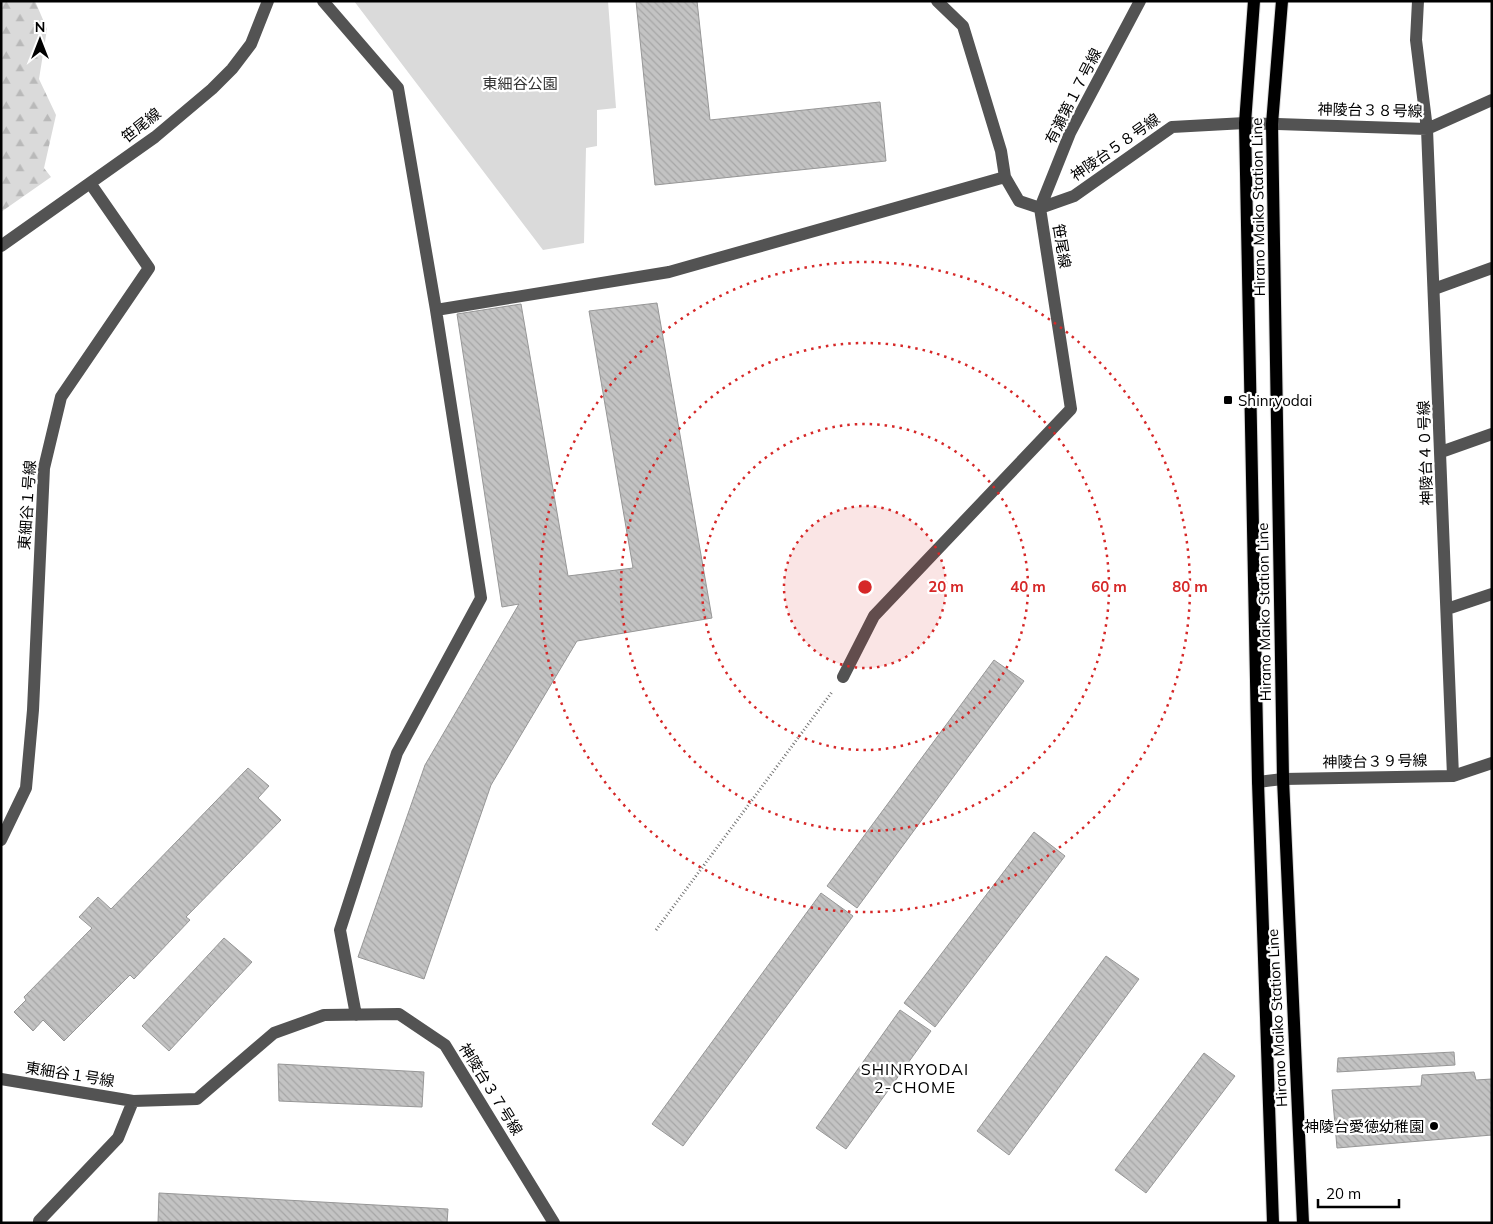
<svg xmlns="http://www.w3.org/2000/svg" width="1493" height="1224" viewBox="0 0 1493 1224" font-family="Mulish,'Noto Sans JP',sans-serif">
	<defs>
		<pattern id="forest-firs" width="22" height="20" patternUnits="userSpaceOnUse" patternTransform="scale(1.25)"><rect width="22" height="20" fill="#dadada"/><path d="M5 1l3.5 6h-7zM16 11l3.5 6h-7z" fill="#b9b9b9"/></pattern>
		<pattern id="building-back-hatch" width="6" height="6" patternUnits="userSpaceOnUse" patternTransform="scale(1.25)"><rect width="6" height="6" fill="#c3c3c3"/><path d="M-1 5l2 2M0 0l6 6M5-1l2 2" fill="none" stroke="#a6a6a6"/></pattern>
	</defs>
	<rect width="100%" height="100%" fill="#fff"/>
	<!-- forest -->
	<path fill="url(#forest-firs)" d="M1 1H35L47 29 39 79 56 115 44 168 51 177 1 212Z"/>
	<!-- park -->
	<path fill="#dadada" d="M354 1H608L616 108 597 110V146L586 148 584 243 543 250Z"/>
	<!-- building -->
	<path fill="url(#building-back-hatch)" stroke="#979797" d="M636 1H697L710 120 880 102 886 161 655 185Z
		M657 303 712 618 577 641 491 785 424 979 358 957 425 765 519 604 502 607 457 314 521 304 568 576 633 568 589 311Z
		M994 660 1024 681 857 908 827 886Z
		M248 768 269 786 258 798 281 820 186 917 190 920 134 979 130 975 64 1041 43 1020 33 1031 14 1012 26 1000 24 997 92 928 79 917 98 897 111 909Z
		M1034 832 1065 856 935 1027 904 1003Z
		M821 893 853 916 683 1146 652 1124Z
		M224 938 252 962 169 1051 142 1026Z
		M1106 956 1139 979 1009 1155 977 1131Z
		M900 1010 931 1031 846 1149 816 1128Z
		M1454 1052 1455 1065 1337 1072 1338 1058Z
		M1204 1053 1235 1076 1146 1193 1115 1170Z
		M278 1064 424 1072 422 1107 279 1101Z
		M1474 1072 1476 1080 1492 1079V1135L1337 1148 1332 1090 1421 1086 1422 1075Z
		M159 1193 448 1209 447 1223H158Z"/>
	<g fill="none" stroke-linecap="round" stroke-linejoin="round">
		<defs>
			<path id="major" d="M1254 1 1245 123 1258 782 1273 1223
				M1282 1 1272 124 1283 779 1303 1223"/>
		</defs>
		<!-- major casing -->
		<use href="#major" stroke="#dbdbdb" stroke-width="14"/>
		<!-- path -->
		<path stroke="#757575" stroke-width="3" stroke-dasharray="1 2.5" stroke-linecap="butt" d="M656 930 832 692"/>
		<!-- minor -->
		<path stroke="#535353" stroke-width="12" d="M323 1 398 88 436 310 669 272 1005 177
			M937 1 963 26 1001 151 1005 177 1019 201 1040 208
			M1418 1 1416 40 1427 129 1453 776
			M1040 208 1074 196 1172 127 1245 123 1427 129 1492 100
			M1040 208 1070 133 1140 1
			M1 246 155 137 212 89 232 69 251 44 268 1
			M1434 289 1492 268
			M1441 452 1492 434
			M1447 609 1492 594
			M843 677 874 616 1071 409 1040 208
			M1258 782 1283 779 1453 776 1492 763
			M1 840 26 788 33 710 44 468 61 397 149 268 90 183
			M356 1015 340 930 397 753 481 598 436 310
			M1 1079 133 1101
			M39 1223V1221L118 1138 133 1101 197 1099 274 1033 324 1015 399 1014 445 1045 554 1223"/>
		<!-- major -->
		<use href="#major" stroke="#000" stroke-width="12"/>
	</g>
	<!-- distance rings -->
	<circle cx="865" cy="587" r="81" fill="#d62828" fill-opacity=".12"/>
	<g fill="none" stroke="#d62828" stroke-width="2.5" stroke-dasharray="2.5 5">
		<circle cx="865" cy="587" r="81"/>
		<circle cx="865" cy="587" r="163"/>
		<circle cx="865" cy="587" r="244"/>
		<circle cx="865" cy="587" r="325"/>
	</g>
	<!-- markers -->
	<g fill="#000" stroke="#fff" stroke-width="2">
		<rect x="1223" y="395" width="10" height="10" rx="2.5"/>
		<circle cx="1434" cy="1126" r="5"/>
	</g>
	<g text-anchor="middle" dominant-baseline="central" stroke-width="4.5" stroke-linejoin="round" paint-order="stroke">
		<!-- park labels -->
		<g font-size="15" fill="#313131" stroke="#fff">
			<text x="520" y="83">東細谷公園</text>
		</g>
		<!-- street labels -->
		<g font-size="15" fill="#000" stroke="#fff">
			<text transform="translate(1073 96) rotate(-63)">有瀬第１７号線</text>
			<text transform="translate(1370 110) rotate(1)">神陵台３８号線</text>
			<text transform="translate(141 125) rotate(-38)">笹尾線</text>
			<text transform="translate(1115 147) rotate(-35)">神陵台５８号線</text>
			<text transform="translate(1258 207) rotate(-91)">Hirano Maiko Station Line</text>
			<text transform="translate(1062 246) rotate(81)">笹尾線</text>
			<text transform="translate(1425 453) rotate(-92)">神陵台４０号線</text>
			<text transform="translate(27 505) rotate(-86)">東細谷１号線</text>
			<text transform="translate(1264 612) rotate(-91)">Hirano Maiko Station Line</text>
			<text transform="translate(1375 761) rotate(-1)">神陵台３９号線</text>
			<text transform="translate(1277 1018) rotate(-93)">Hirano Maiko Station Line</text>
			<text transform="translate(70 1074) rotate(9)">東細谷１号線</text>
			<text transform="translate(491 1089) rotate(58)">神陵台３７号線</text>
		</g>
		<!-- poi labels -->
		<g font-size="15" fill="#000" stroke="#fff" text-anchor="start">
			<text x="1238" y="400">Shinryodai</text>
			<text x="1424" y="1126" text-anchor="end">神陵台愛徳幼稚園</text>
		</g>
		<!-- neighbourhood labels -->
		<g font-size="16" letter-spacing="1" fill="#000" stroke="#fff">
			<text x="915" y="1069">SHINRYODAI<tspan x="915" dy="18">2-CHOME</tspan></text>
		</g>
	</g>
	<circle cx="865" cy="587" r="8" fill="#d62828" stroke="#fff" stroke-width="2.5"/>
	<g font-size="15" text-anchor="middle" font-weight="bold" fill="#d62828" stroke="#fff" stroke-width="4.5" stroke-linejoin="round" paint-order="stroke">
		<text x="946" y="592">20 m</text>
		<text x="1028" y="592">40 m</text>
		<text x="1109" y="592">60 m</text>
		<text x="1190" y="592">80 m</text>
	</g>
	<!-- border -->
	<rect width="1493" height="1224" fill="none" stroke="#000000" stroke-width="5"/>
	<!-- north arrow -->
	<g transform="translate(40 40)" stroke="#ffffff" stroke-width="4" paint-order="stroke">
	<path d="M0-4L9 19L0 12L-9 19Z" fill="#000000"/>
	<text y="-8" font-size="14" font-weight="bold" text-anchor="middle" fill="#000000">N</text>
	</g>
	<!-- scale -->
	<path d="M1318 1199v8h81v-8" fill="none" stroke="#000000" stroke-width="2.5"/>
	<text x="1326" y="1199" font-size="15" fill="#000000" stroke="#ffffff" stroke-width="4" paint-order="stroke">20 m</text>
</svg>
